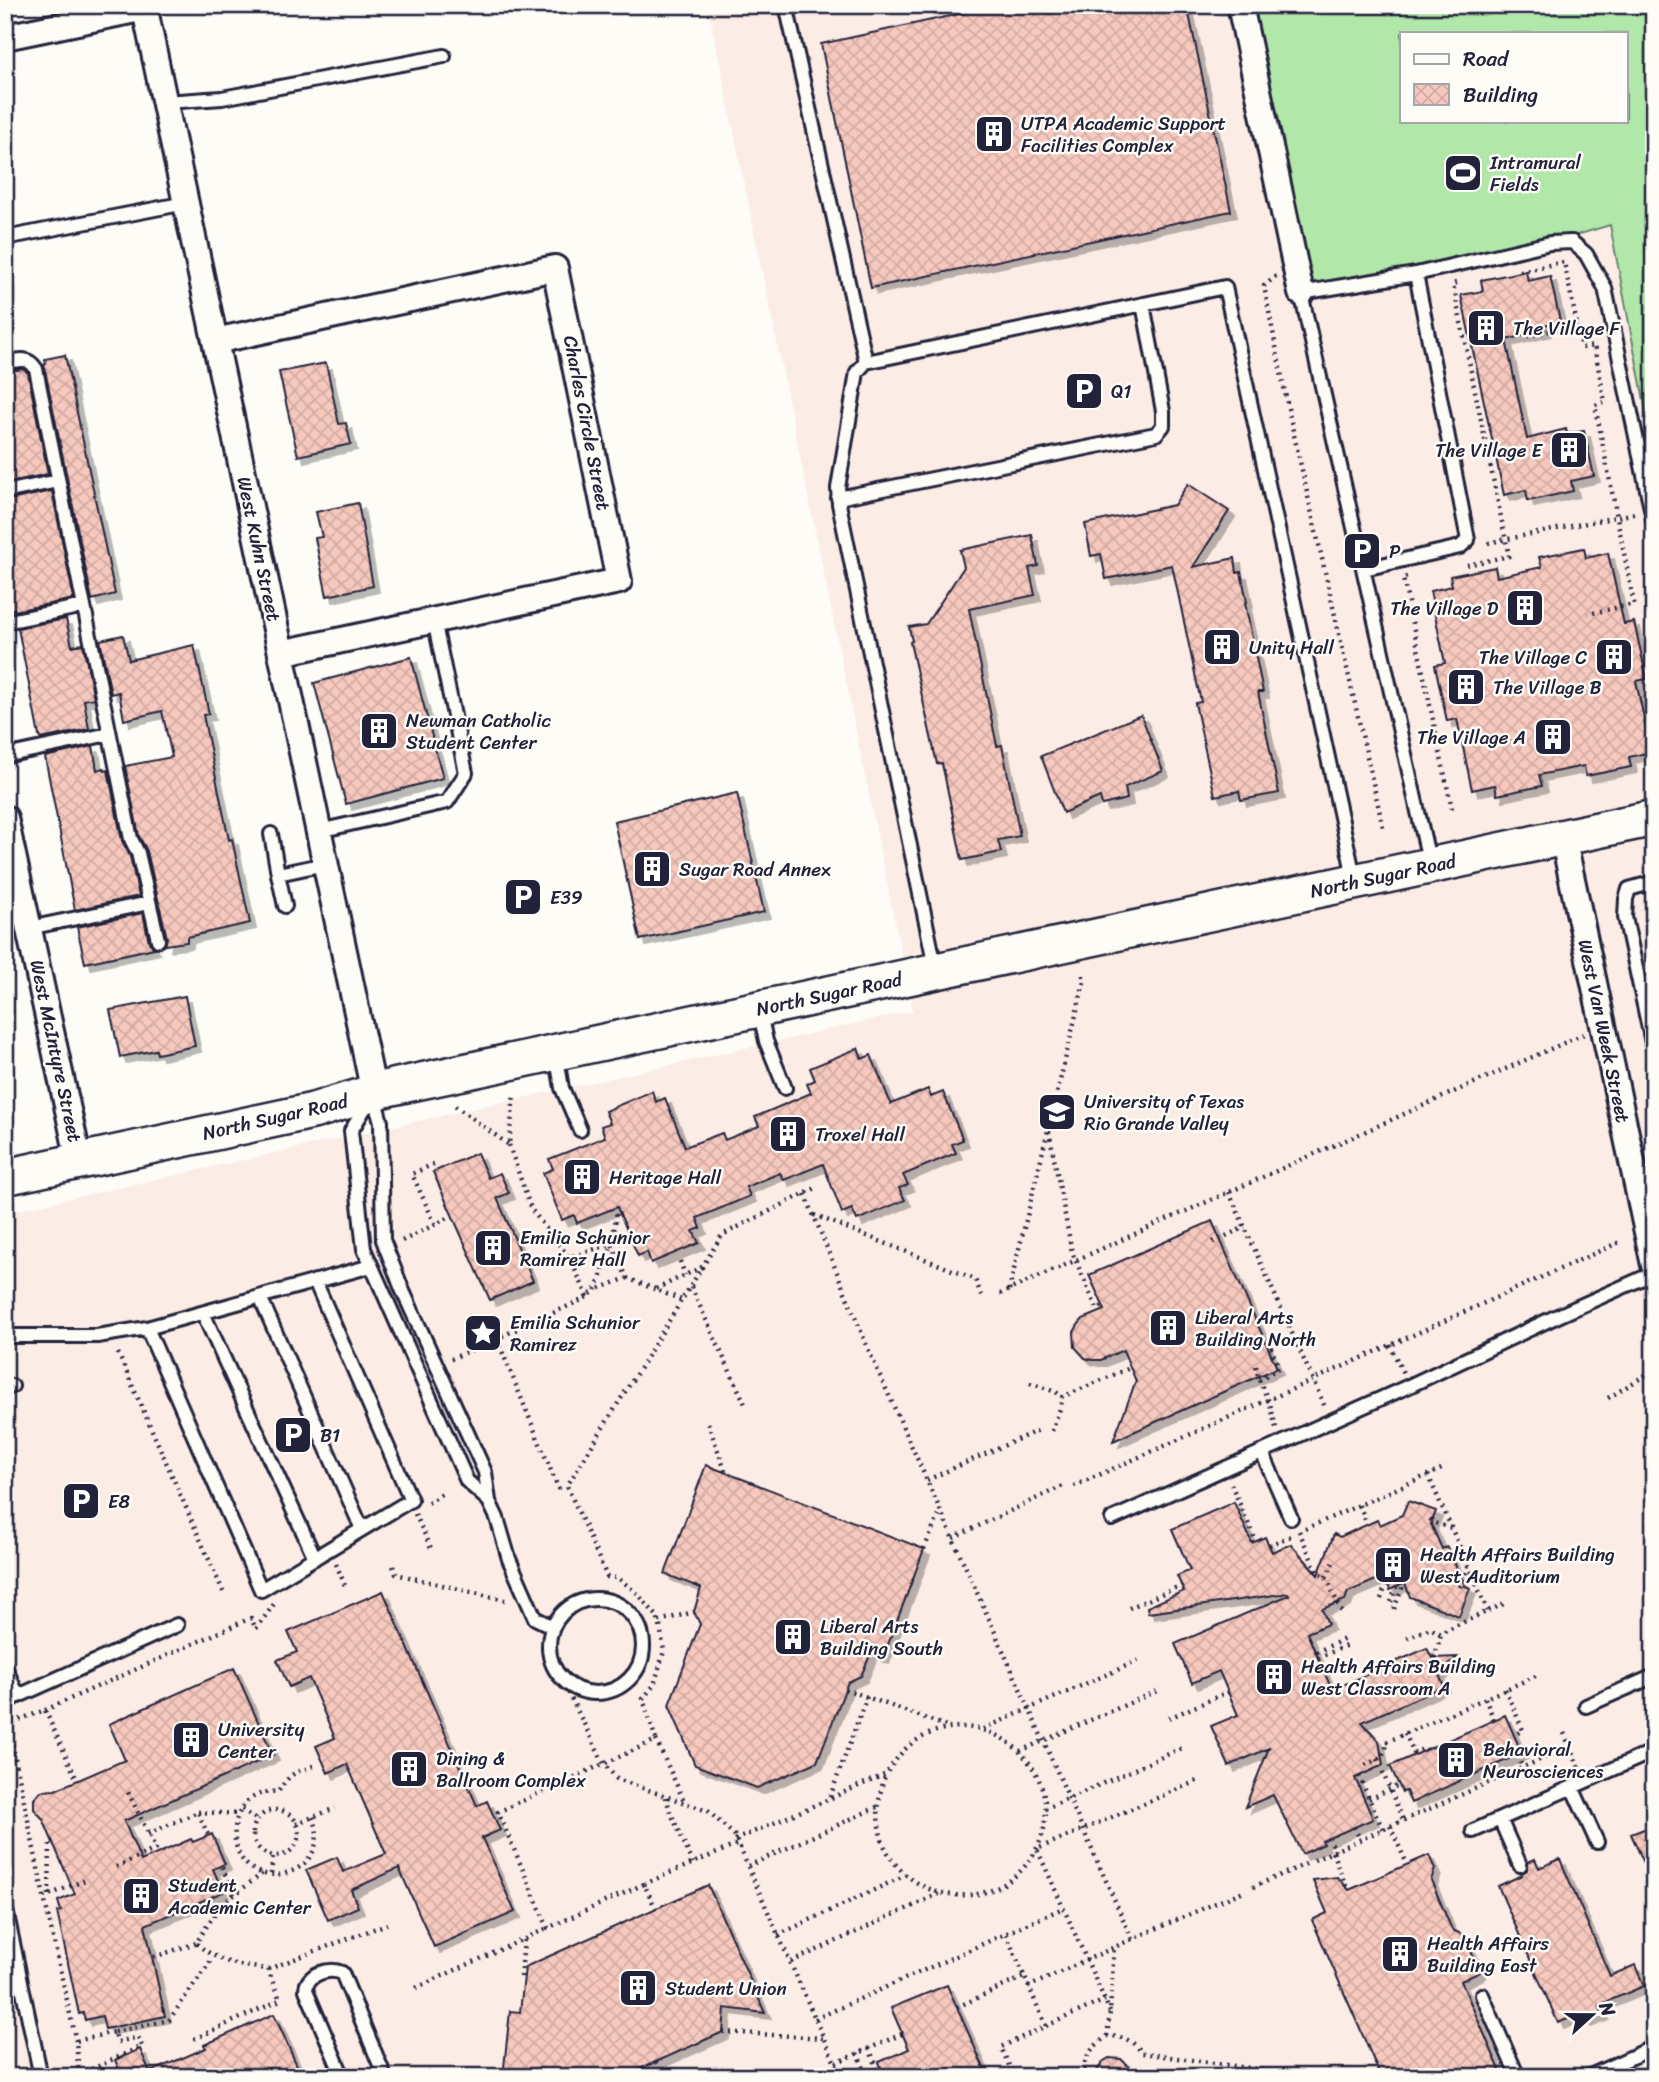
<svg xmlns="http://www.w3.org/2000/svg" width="1659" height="2082" viewBox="0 0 1659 2082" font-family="Sriracha,sans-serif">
	<defs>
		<pattern id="building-cross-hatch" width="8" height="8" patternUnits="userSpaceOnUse" patternTransform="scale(1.75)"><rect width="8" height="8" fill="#f7c8be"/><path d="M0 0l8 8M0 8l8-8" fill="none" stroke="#d3aca4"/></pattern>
		<filter id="shadow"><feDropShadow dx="6" dy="6" stdDeviation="0" flood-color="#0004"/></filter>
	</defs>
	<rect width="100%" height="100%" fill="#fdfcf7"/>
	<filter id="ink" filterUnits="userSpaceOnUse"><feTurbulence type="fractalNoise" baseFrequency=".0143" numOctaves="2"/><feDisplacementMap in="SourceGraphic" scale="14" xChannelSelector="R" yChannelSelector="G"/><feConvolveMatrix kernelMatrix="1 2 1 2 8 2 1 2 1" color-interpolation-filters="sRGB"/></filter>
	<g filter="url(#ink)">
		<!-- built -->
		<path fill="#fbece6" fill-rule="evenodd" d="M708 5H1654V2077H5V1213L913 1011ZM1402 33H1626V121H1402Z"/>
		<!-- pitch -->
		<path fill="#b2e7aa" stroke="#6a8472" stroke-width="2" fill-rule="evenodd" d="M1230 5H1654V432L1652 426H1649L1610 225 1550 243 1301 293ZM1402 33H1626V121H1402Z"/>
		<!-- building -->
		<path fill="url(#building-cross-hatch)" stroke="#22223b" stroke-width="2" filter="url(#shadow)" d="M1001 5H1187L1231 211 871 288 821 44Z
			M1526 271 1528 281 1550 276 1560 321 1544 325 1545 330 1506 340 1527 439 1566 429 1567 434 1584 431 1594 476 1571 481 1573 491 1528 501 1526 490 1504 495 1461 295 1483 291 1481 280Z
			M65 355 115 594 92 600 44 365 46 364 45 359Z
			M326 363 339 424 346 423 351 444 298 456 279 372Z
			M23 369 28 373 48 474 5 483V372Z
			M1188 484 1229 511 1193 567 1235 558 1237 573 1241 572 1247 602 1245 603 1263 692H1258L1279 793 1241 800 1239 791 1215 796 1195 703 1201 702 1172 565 1106 579 1101 554 1091 556 1085 524 1174 505Z
			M52 491 74 599 14 611V609L11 610 5 580V501Z
			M358 503 373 586 327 596 315 538 322 537 316 512Z
			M1032 535 1038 566 1029 568 1035 595 969 609 997 746 1002 745 1020 836 998 840 1001 852 962 860 942 763 937 764 910 642 912 641 909 627 926 624 964 567 960 550Z
			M1584 548 1586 558 1608 553 1624 624 1634 622 1647 679 1636 681 1651 752 1629 757 1631 767 1586 776 1584 766 1539 775 1542 786 1497 795 1495 785 1472 790 1457 719 1447 721 1435 665 1445 663 1430 591 1452 586 1450 576 1495 567 1497 577 1542 567 1539 557Z
			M66 619 72 646 83 644 94 698 84 700 89 729 41 739 40 736H39L18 628Z
			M123 635 129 660 194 645 209 714 203 715 229 840 232 839 250 923 187 937V942L165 945 167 938 147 851 139 836 125 766 172 757 162 711 124 720 119 692 111 694 100 640Z
			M411 657 443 778 346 804 314 683Z
			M1141 715 1163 771 1125 787 1127 799 1102 805 1100 797 1063 813 1041 756Z
			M93 746 97 770 104 768 105 771 108 770 122 841 130 856 139 896 75 910 45 757Z
			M737 793 764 912 640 940 614 821Z
			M143 913 149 942 154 948 85 963 77 927Z
			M185 996 195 1046 157 1054 156 1050 120 1057 110 1010Z
			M858 1048 862 1059 871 1055 891 1104 928 1089 931 1097 943 1092 963 1140 952 1144 956 1153 903 1175 908 1185 899 1188 905 1200 857 1220 852 1209 842 1213 823 1164 784 1180 780 1173 746 1187 750 1196 697 1218 701 1228 693 1231 699 1243 651 1263 647 1252 638 1256 617 1207 577 1223 574 1215 562 1220 543 1173 553 1169 549 1159 605 1137 601 1126 610 1123 605 1111 652 1091 656 1102 665 1098 685 1147 722 1133 725 1140 759 1126 755 1117 811 1093 807 1084 815 1080 810 1068Z
			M477 1153 488 1178 500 1173 509 1193 497 1198 533 1281 490 1300 433 1172Z
			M1212 1221 1277 1368 1113 1441 1136 1381 1123 1350 1101 1360H1093L1085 1358 1075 1347 1074 1332 1078 1325 1083 1319 1105 1310 1089 1275Z
			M706 1465 924 1549 883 1658 871 1653 861 1676 848 1682 817 1762 757 1788 695 1765 669 1705 700 1624 694 1612 701 1588 665 1574Z
			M1408 1501 1436 1511 1431 1524 1442 1549 1447 1547 1465 1586 1470 1588 1459 1616 1410 1597 1405 1583 1390 1590 1385 1576 1348 1592 1345 1600 1322 1609 1328 1624 1307 1633 1332 1690 1427 1648 1432 1658 1457 1657 1439 1675 1444 1686 1362 1722 1379 1741 1383 1765 1355 1778 1373 1819 1322 1841 1324 1844 1302 1854 1273 1795 1245 1807 1269 1748 1229 1766 1211 1726 1238 1715 1219 1671 1192 1683 1175 1644 1289 1595 1288 1593 1148 1613 1147 1607 1184 1591 1177 1576 1190 1570 1172 1529 1234 1502 1252 1543 1265 1537 1272 1552 1291 1544 1318 1575 1334 1534 1340 1537 1377 1520 1380 1525 1402 1515Z
			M383 1591 477 1806 487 1801 500 1830 482 1838 515 1912 434 1947 399 1868 351 1890 358 1907 328 1920 306 1870 337 1857 343 1872 386 1854 347 1764 328 1773 316 1746 335 1738 309 1678 289 1687 277 1660 297 1652 288 1632Z
			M234 1668 273 1755 124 1821 141 1861 191 1839 193 1842 212 1834 225 1864 213 1869 223 1892 145 1925 165 2016 105 2029 102 2016 85 2020 83 2013 79 2014 57 1912 61 1911 58 1901 75 1894 43 1819 34 1809V1799L41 1791 55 1790 125 1760 109 1724Z
			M1505 1715 1522 1753 1411 1803 1406 1791 1402 1792 1390 1766Z
			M1654 1825V1885L1631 1834Z
			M1429 1855 1435 1869 1431 1880 1452 1930 1464 1935 1480 1972 1461 1981 1500 2070 1484 2077H1381L1312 1920 1327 1913 1313 1880 1337 1877 1349 1890Z
			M1535 1859 1539 1868 1560 1859 1610 1976 1635 1965 1644 1986 1599 2005 1603 2014 1585 2021 1582 2013 1558 2023 1498 1886 1522 1875 1521 1873 1527 1870 1528 1862Z
			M708 1885 765 2013 725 2008 723 2032 622 2077H503L510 2011 520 2012 525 1967Z
			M947 1985 988 2077H885L879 2062 909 2049 891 2008Z
			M274 2014 302 2077H122L115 2060 140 2049 150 2072 206 2048 204 2045Z
			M1109 2058 1121 2059 1140 2077H1092L1104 2061Z"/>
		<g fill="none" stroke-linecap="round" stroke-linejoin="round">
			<defs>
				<path id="lane" d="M786 5 866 362
					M165 102 222 98 444 56
					M5 238 186 203
					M1416 274 1550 243 1572 242 1586 254 1605 288 1654 523
					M5 363C19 360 28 356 36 369L131 839 138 853 158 940
					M5 492 58 481
					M838 498 1156 434 1163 426V411L1143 304
					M1364 569 1460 547 1468 540 1416 274 1301 293 1430 865
					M5 622 84 606
					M5 756 109 734
					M319 831 447 802 466 773 434 620
					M271 834 278 874
					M1654 882 1629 889 1626 899 1625 917 1654 1052
					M285 906 278 874 325 864
					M29 928 149 903
					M936 971 839 504 838 488 857 372 866 362 1225 287 1355 881
					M759 1009 766 1041 785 1088
					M556 1053 562 1088 580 1130
					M374 1096 381 1122 383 1240 402 1289 485 1472 489 1501 497 1518 509 1559 535 1618 553 1627
					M369 1101 351 1131 364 1249 467 1481 489 1501
					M260 1297 362 1529
					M203 1313 315 1558
					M147 1328 261 1590 411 1500 315 1281
					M5 1336H97L147 1328 371 1266
					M5 1389 12 1386
					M1262 1452 1291 1518
					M1112 1519 1409 1386 1551 1319 1654 1273
					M549 1646a47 47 0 1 1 94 0a47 47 0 1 1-94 0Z
					M5 1667 18 1696
					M5 1702 177 1625
					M1586 1706 1654 1676
					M1572 1787 1597 1842
					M1500 1819 1520 1865
					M1473 1831 1654 1751
					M5 1905 41 2077
					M1482 1995 1518 2077
					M343 2077 306 1990C306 1974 329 1967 342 1973L385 2077
					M1588 2077 1654 2047"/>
				<path id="street" d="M144 5 374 1093
					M1240 5 1301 293
					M5 37 145 8
					M215 341 555 268 619 581 281 653
					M5 818 79 1161
					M1563 837 1654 1265"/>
				<path id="secondary" d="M5 1177 313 1111 388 1088 1654 818"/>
			</defs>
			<!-- lane casing -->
			<use href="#lane" stroke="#22223b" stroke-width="18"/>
			<!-- street casing -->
			<use href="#street" stroke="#22223b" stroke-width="30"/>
			<!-- secondary casing -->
			<use href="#secondary" stroke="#22223b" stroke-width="40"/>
			<!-- path -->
			<path stroke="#22223b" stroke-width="4.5" stroke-dasharray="2 5" stroke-linecap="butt" d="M1520 271 1564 262 1582 348 1594 346 1605 402 1595 405 1634 604 1588 614
				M1276 276 1264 286 1289 413 1383 827
				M1456 283 1453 284 1509 556 1467 565
				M1527 336 1577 325
				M1488 543 1636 513
				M1407 577 1403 578 1452 809
				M455 1106 509 1145 514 1093
				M1049 1131 1072 1252 1097 1309 1103 1306
				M509 1145 531 1209 569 1257 612 1244 627 1278 596 1290
				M1229 1192 1313 1380 1622 1241
				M805 1194 869 1351 1132 1939 1246 1890
				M814 1215 975 1279 983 1300
				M435 1224 412 1174 438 1162
				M402 1241 452 1216
				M1213 1242 1245 1227
				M569 1257 588 1297
				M680 1261 685 1275
				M627 1278 682 1300
				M691 1287 746 1406
				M656 1289 702 1267
				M1009 1290 1084 982 1082 971
				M1000 1294 1584 1034
				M497 1339 559 1490
				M1390 1345 1403 1373
				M118 1353 225 1596
				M451 1359 584 1299 596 1290 612 1244 617 1210
				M1256 1366 1259 1380 1270 1404 1276 1428
				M1259 1380 1277 1369V1362L1271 1348 1269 1349
				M1030 1383 1056 1392 1062 1397
				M1608 1398 1649 1373
				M708 1423 726 1473
				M1052 1431 1061 1406 1062 1397 1130 1368
				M1428 1475 1488 1611
				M927 1480 1041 1429
				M1231 1484 1256 1541
				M1074 1486 1313 1380 1325 1407
				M428 1503 444 1492
				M1359 1505 1367 1524
				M415 1514 431 1548
				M1430 1519 1434 1523 1451 1528
				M1305 1529 1446 1467
				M1299 1531 1317 1572 1326 1577 1343 1615
				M953 1538 1065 1485
				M1269 1545 1291 1536
				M924 1549 940 1513
				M1451 1556 1462 1551
				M336 1564 346 1588
				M393 1566 396 1574 505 1600
				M1326 1577 1333 1563
				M1460 1587 1468 1567
				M1381 1599 1387 1582
				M1391 1602 1396 1587
				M1129 1608 1182 1585
				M1394 1609 1402 1588 1401 1585
				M659 1621 694 1612
				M1407 1638 1430 1628 1441 1634 1446 1630 1506 1603
				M1316 1652 1347 1638
				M1318 1658 1350 1644
				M1431 1663V1661L1434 1659 1441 1634
				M562 1680 604 1764 617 1779 708 1811 734 1835 841 2077
				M845 1689 949 1727
				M1505 1689 1523 1730 1514 1735
				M1485 1698 1494 1720
				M45 1710 251 1618 256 1629 274 1604
				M1169 1718 1228 1692
				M983 1729 1142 1659
				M1405 1733 1414 1753 1426 1748 1427 1750
				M1564 1733 1579 1768
				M656 1740 685 1803
				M1020 1751 1157 1691
				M1517 1756 1523 1768
				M1377 1759 1403 1820
				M1365 1765C1377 1759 1388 1757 1386 1742L1538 1675
				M1359 1776 1383 1830
				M666 1797 670 1811 693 1863
				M830 1797 867 1696
				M1369 1799 1399 1785
				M242 1809 257 1820
				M1045 1809 1182 1748
				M253 1833a23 23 0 1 1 46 0a23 23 0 1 1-46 0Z
				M198 1812 239 1814
				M313 1817C319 1830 318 1847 309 1858 303 1867 292 1872 282 1874 220 1884 219 1787 278 1792 291 1772 294 1773 316 1765
				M296 1824 335 1808
				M1390 1826 1407 1864
				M1354 1827 1360 1839
				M148 1834 198 1812 208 1835
				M1329 1837 1335 1851
				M735 1840 886 1774C894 1762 902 1750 914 1742 992 1690 1084 1785 1029 1861 1017 1877 1002 1888 982 1893 951 1900 921 1891 899 1868 874 1842 874 1805 886 1774
				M1332 1852 1347 1888 1345 1890
				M1314 1860 1569 1747
				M748 1866 877 1807
				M116 1867 156 1849 126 1788
				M222 1867 234 1895
				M271 1874 273 1856
				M644 1884 738 1844
				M1253 1887 1306 1864
				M49 1895 50 1842
				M44 1897 8 1724 45 1710 77 1780
				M656 1909 644 1884 548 1928 498 1812 656 1740 643 1699 654 1685 664 1651 660 1626 657 1616 637 1593 618 1578 607 1577 567 1486 722 1235 816 1188
				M1006 1934 1046 2026 1001 2047 1014 2077
				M778 1935 906 1875
				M154 1957 196 1943
				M791 1962 939 1894
				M268 1969 387 1924
				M521 1977 524 1939
				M1028 1987 1132 1939
				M416 1988 548 1928
				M957 2007 1024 1977
				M1110 2012 1037 1849 1197 1781
				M815 2019 1063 1908
				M1046 2026 1105 2000
				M114 2032 169 2020 213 1958
				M723 2032 824 2038
				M1107 2036 1110 2012 1114 1947
				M194 2039 280 2000 268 1969C239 1966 219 1963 196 1943L212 1918 226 1901 263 1873
				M76 2041 44 1897 88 1879
				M869 2048 881 2077
				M857 2053 868 2077
				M656 2062 663 2077
				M836 2063 902 2034
				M79 2075 76 2041 114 2032 118 2042 138 2037 142 2046 79 2075 80 2077
				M817 2077 837 2068
				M1086 2077C1080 2058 1093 2047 1107 2036 1123 2036 1133 2040 1142 2053L1278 2072 1280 2077"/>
			<!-- lane -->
			<use href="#lane" stroke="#fdfcf7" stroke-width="12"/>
			<!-- street -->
			<use href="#street" stroke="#fdfcf7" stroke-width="24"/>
			<!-- secondary -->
			<use href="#secondary" stroke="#fdfcf7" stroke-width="35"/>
		</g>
	</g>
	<!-- icons -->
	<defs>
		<symbol id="building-square" viewBox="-11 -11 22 22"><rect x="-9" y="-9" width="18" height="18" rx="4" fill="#22223b" stroke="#fdfcf7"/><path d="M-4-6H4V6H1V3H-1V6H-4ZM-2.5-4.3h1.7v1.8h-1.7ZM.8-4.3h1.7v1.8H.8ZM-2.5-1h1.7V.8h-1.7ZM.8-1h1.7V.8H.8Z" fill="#fff"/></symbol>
		<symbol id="stadium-square" viewBox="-11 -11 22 22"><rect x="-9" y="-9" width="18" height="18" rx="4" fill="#22223b" stroke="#fdfcf7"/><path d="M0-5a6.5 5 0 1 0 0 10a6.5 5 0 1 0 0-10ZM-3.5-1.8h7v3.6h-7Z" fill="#fff"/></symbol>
		<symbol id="parking-square" viewBox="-11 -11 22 22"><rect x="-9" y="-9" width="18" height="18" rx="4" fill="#22223b" stroke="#fdfcf7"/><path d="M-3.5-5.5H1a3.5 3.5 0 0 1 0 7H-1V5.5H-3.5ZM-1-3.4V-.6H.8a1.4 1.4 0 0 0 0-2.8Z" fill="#fff"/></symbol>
		<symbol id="university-square" viewBox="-11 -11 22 22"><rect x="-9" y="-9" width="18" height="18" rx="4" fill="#22223b" stroke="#fdfcf7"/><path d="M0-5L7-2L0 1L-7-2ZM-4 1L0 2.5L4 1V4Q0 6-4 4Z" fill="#fff"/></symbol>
		<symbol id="sight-square" viewBox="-11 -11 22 22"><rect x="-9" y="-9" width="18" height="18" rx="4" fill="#22223b" stroke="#fdfcf7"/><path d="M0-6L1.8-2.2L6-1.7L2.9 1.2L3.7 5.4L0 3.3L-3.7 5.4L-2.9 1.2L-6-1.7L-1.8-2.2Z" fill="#fff"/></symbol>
	</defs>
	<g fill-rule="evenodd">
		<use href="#building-square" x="972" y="112" width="44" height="44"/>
		<use href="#stadium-square" x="1441" y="151" width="44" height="44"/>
		<use href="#building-square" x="1464" y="306" width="44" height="44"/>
		<use href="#parking-square" x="1062" y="369" width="44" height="44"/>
		<use href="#building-square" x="1547" y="428" width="44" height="44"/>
		<use href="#parking-square" x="1340" y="529" width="44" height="44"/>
		<use href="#building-square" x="1503" y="586" width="44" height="44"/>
		<use href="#building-square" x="1200" y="625" width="44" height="44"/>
		<use href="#building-square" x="1592" y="635" width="44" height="44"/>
		<use href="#building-square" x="1444" y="665" width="44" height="44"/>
		<use href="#building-square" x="357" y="709" width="44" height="44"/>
		<use href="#building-square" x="1531" y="715" width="44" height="44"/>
		<use href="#building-square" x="630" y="847" width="44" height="44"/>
		<use href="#parking-square" x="501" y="875" width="44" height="44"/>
		<use href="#university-square" x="1035" y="1090" width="44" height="44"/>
		<use href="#building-square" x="766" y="1112" width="44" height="44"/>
		<use href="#building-square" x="560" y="1155" width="44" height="44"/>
		<use href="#building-square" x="471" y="1226" width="44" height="44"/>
		<use href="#building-square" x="1146" y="1306" width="44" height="44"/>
		<use href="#sight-square" x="461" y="1311" width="44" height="44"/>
		<use href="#parking-square" x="271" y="1413" width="44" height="44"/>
		<use href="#parking-square" x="59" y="1479" width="44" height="44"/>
		<use href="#building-square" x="1371" y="1543" width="44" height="44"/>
		<use href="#building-square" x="771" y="1615" width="44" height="44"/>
		<use href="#building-square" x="1252" y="1655" width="44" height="44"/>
		<use href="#building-square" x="169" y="1718" width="44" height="44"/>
		<use href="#building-square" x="1434" y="1738" width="44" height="44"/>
		<use href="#building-square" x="387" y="1747" width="44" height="44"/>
		<use href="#building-square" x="119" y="1874" width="44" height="44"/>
		<use href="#building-square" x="1378" y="1932" width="44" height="44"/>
		<use href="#building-square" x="616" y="1966" width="44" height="44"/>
	</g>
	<g text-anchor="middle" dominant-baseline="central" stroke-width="5" stroke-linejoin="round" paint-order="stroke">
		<!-- poi labels -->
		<g font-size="19" fill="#22223b" stroke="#fdfcf7" text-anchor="start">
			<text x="1021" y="123">UTPA Academic Support<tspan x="1021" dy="22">Facilities Complex</tspan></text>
			<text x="1490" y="162">Intramural<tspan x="1490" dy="22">Fields</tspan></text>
			<text x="1513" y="328">The Village F</text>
			<text x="1111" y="391">Q1</text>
			<text x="1542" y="450" text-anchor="end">The Village E</text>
			<text x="1389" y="551">P</text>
			<text x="1498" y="608" text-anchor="end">The Village D</text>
			<text x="1249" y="647">Unity Hall</text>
			<text x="1587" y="657" text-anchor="end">The Village C</text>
			<text x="1493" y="687">The Village B</text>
			<text x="406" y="720">Newman Catholic<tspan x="406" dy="22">Student Center</tspan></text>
			<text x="1526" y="737" text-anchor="end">The Village A</text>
			<text x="679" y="869">Sugar Road Annex</text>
			<text x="550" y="897">E39</text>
			<text x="1084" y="1101">University of Texas<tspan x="1084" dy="22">Rio Grande Valley</tspan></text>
			<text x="815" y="1134">Troxel Hall</text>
			<text x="609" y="1177">Heritage Hall</text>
			<text x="520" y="1237">Emilia Schunior<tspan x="520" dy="22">Ramirez Hall</tspan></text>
			<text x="1195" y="1317">Liberal Arts<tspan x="1195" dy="22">Building North</tspan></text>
			<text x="510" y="1322">Emilia Schunior<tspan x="510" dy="22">Ramirez</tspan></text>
			<text x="320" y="1435">B1</text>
			<text x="108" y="1501">E8</text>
			<text x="1420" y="1554">Health Affairs Building<tspan x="1420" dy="22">West Auditorium</tspan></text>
			<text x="820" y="1626">Liberal Arts<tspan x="820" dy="22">Building South</tspan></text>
			<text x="1301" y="1666">Health Affairs Building<tspan x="1301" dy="22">West Classroom A</tspan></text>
			<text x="218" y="1729">University<tspan x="218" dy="22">Center</tspan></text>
			<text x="1483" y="1749">Behavioral<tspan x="1483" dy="22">Neurosciences</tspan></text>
			<text x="436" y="1758">Dining &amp;<tspan x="436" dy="22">Ballroom Complex</tspan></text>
			<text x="168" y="1885">Student<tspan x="168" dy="22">Academic Center</tspan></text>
			<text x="1427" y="1943">Health Affairs<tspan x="1427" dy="22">Building East</tspan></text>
			<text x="665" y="1988">Student Union</text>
		</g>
		<!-- street labels -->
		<g font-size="19" fill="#22223b" stroke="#fdfcf7">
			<text transform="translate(587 423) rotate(79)">Charles Circle Street</text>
			<text transform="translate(259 549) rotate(78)">West Kuhn Street</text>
			<text transform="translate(1383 876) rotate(-12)">North Sugar Road</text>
			<text transform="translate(829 994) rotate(-12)">North Sugar Road</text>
			<text transform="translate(1604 1031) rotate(78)">West Van Week Street</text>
			<text transform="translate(56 1051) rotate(78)">West McIntyre Street</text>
			<text transform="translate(275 1117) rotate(-13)">North Sugar Road</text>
		</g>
	</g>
	<!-- margin -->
	<rect width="1659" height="2082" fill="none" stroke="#fdfcf7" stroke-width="28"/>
	<rect x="14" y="14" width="1631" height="2054" fill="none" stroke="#22223b" stroke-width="2.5" filter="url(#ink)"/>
	<!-- legend -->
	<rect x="1400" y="32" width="228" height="91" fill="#fdfcf7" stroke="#a5a5ac" stroke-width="2"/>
	<rect x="1414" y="54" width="35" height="10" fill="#fdfcf7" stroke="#a5a5ac" stroke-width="2"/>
	<text x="1463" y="66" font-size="21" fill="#22223b">Road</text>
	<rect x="1414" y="84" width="35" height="21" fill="url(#building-cross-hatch)" stroke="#a5a5ac" stroke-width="2"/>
	<text x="1463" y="102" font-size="21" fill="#22223b">Building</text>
	<!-- north arrow -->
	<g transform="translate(1592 2015) rotate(69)" stroke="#fdfcf7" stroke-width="5" paint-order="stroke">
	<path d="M0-5L12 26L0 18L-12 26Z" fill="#22223b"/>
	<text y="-10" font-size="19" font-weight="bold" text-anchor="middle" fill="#22223b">N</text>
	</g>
</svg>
